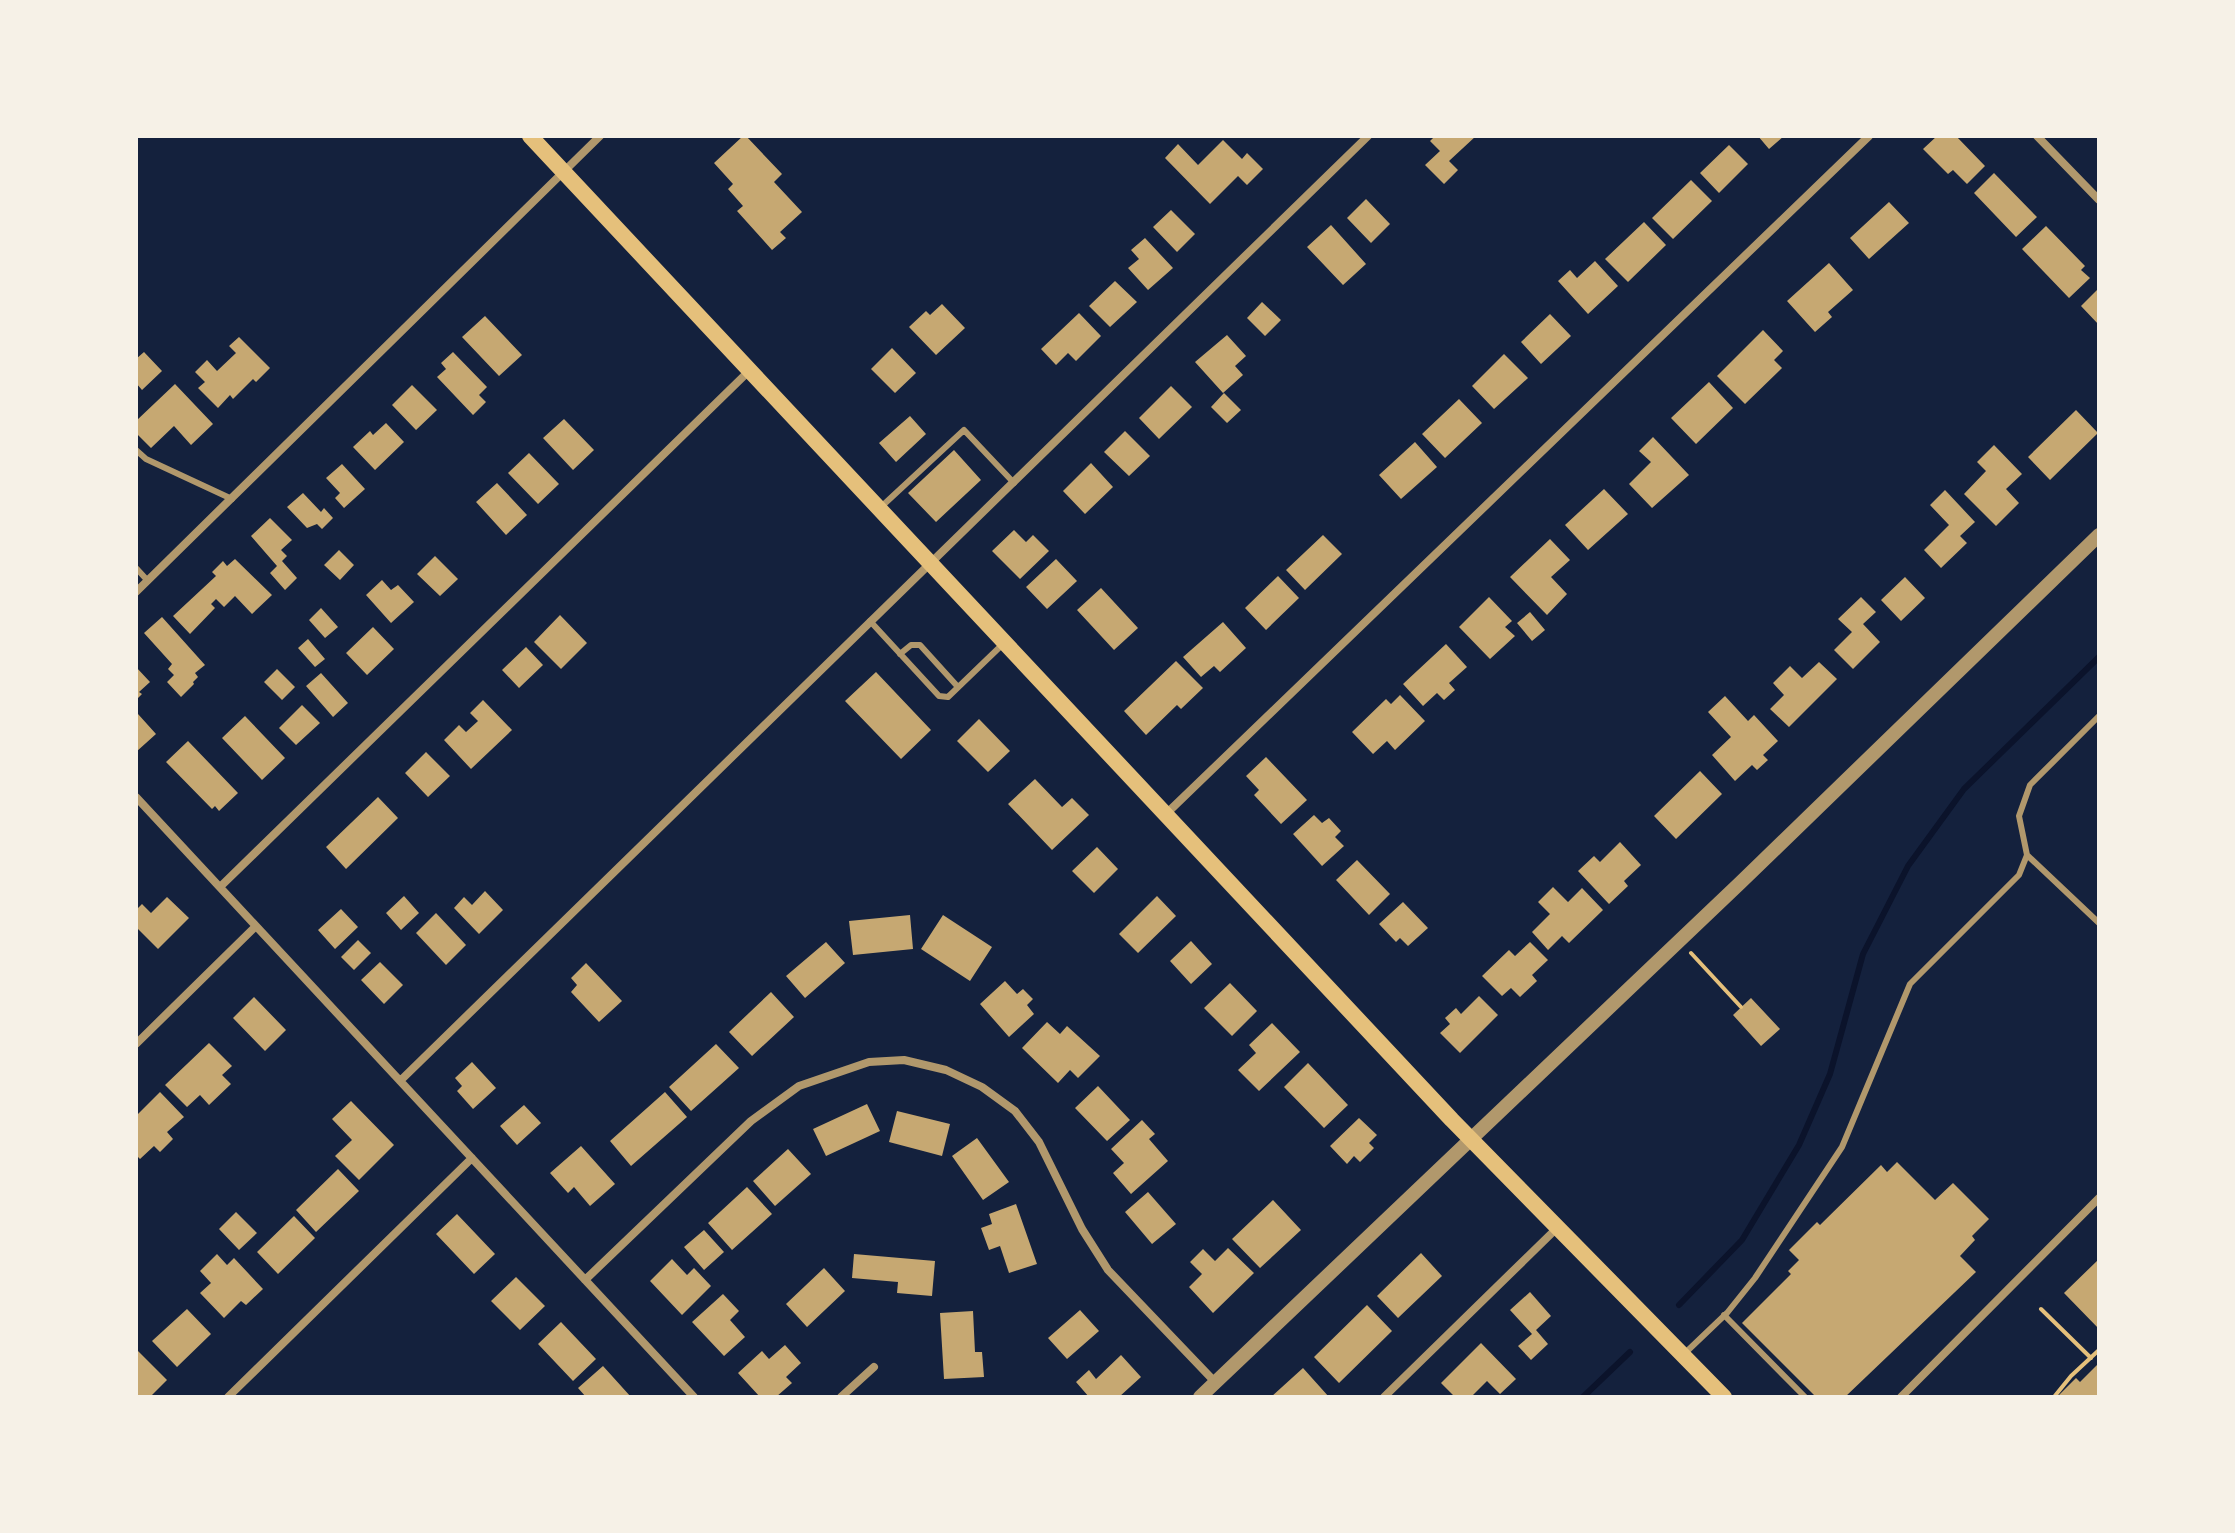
<svg xmlns="http://www.w3.org/2000/svg" width="2235" height="1533" viewBox="0 0 2235 1533" font-family="Poppins,sans-serif">
	<rect width="100%" height="100%" fill="#14213d"/>
	<g fill="none" stroke-linecap="round" stroke-linejoin="round">
		<!-- stream -->
		<path stroke="#0b132b" stroke-width="6" d="M1679 1305 1742 1240 1799 1145 1830 1074 1863 954 1908 866 1964 789 2099 657
			M1583 1397 1630 1352"/>
	</g>
	<!-- building -->
	<path fill="#c6a872" d="M743 136H746L782 174 774 182 802 212 780 232 786 238 772 250 737 211 743 206 728 189 733 184 714 163Z
		M1435 136H1476L1449 161 1458 170 1444 184 1425 165 1440 151 1430 141Z
		M1758 136H1784L1769 149Z
		M1937 136H1956L1985 166 1967 184 1953 170 1948 174 1923 149Z
		M1223 140 1242 159 1247 153 1263 169 1247 185 1238 176 1210 204 1165 158 1178 144 1198 165Z
		M1729 145 1748 164 1719 193 1700 173Z
		M1994 173 2037 217 2016 237 1974 193Z
		M1691 180 1712 201 1673 239 1652 218Z
		M1366 199 1390 224 1371 243 1347 218Z
		M1889 202 1909 223 1869 259 1850 238Z
		M1171 210 1195 234 1177 252 1153 227Z
		M1644 222 1666 245 1628 282 1605 259Z
		M1331 225 1366 264 1343 285 1307 247Z
		M2046 226 2085 266 2081 270 2090 278 2069 298 2022 249Z
		M1145 238 1173 268 1148 290 1128 268 1139 259 1131 250Z
		M1595 261 1618 286 1588 314 1558 281 1570 270 1577 278Z
		M1829 263 1853 290 1828 312 1832 317 1815 332 1787 301Z
		M1115 281 1137 302 1110 327 1089 306Z
		M2099 288V325L2081 306Z
		M1262 302 1281 320 1265 336 1247 318Z
		M942 304 965 328 936 355 909 327 926 311 930 315Z
		M1079 313 1101 336 1076 361 1068 353 1056 365 1041 349Z
		M1550 314 1571 336 1541 364 1521 342Z
		M485 316 522 355 499 376 462 337Z
		M1763 330 1783 351 1774 360 1782 368 1745 404 1717 376Z
		M1227 335 1246 356 1235 366 1243 375 1223 393 1195 362Z
		M239 337 270 368 256 382 253 379 233 399 230 395 218 408 198 388 205 382 195 372 207 360 217 371 236 353 229 346Z
		M892 348 916 373 895 393 871 369Z
		M144 352 162 371 142 390 136 383V359Z
		M453 352 487 387 479 395 486 402 473 415 437 377 446 369 441 363Z
		M1504 354 1528 378 1494 409 1472 386Z
		M1709 382 1733 408 1696 444 1671 418Z
		M175 384 213 424 191 445 174 426 151 448 136 433V421Z
		M412 385 437 410 416 430 392 405Z
		M1171 386 1192 407 1159 439 1139 418Z
		M1224 393 1241 410 1227 423 1211 407Z
		M1459 399 1482 423 1445 458 1422 434Z
		M2076 410 2098 433 2050 480 2028 457Z
		M910 416 926 434 896 462 879 443Z
		M564 419 594 450 573 470 543 438Z
		M386 423 404 442 375 470 353 447 370 431 373 435Z
		M1125 431 1150 456 1129 476 1104 452Z
		M1653 437 1689 475 1652 508 1629 484 1651 462 1639 451Z
		M1415 442 1437 467 1401 499 1379 475Z
		M1994 445 2022 474 2006 489 2019 503 1996 526 1964 494 1986 471 1977 462Z
		M954 450 981 480 936 522 908 493Z
		M529 453 559 484 538 504 508 473Z
		M1091 463 1113 487 1085 514 1063 491Z
		M342 464 365 489 344 508 335 498 340 493 326 478Z
		M497 483 527 515 506 535 476 502Z
		M1604 489 1628 514 1588 550 1565 525Z
		M1945 490 1975 522 1960 536 1967 543 1941 568 1924 550 1949 525 1930 505Z
		M303 493 321 512 324 508 333 518 322 529 317 524 307 528 287 507Z
		M270 518 292 540 281 550 287 556 282 561 297 578 285 590 270 573 277 566 251 536Z
		M1014 530 1026 542 1033 535 1049 551 1020 579 992 551Z
		M1323 535 1342 554 1305 590 1286 570Z
		M1550 539 1570 560 1551 577 1567 594 1547 615 1510 577Z
		M339 550 354 565 340 580 324 565Z
		M435 556 458 579 440 596 417 574Z
		M235 559 272 595 252 614 235 596 224 607 216 599 211 604 215 608 190 634 173 616 216 576 212 572 223 561 227 566Z
		M1056 559 1077 581 1047 609 1026 587Z
		M1278 576 1299 598 1266 630 1245 608Z
		M1905 577 1925 598 1901 621 1881 600Z
		M382 580 391 590 398 585 414 602 391 623 366 595Z
		M1101 588 1138 628 1114 650 1077 610Z
		M1489 597 1512 621 1505 627 1515 636 1490 659 1459 627Z
		M1861 597 1876 612 1863 624 1880 642 1853 669 1834 650 1852 632 1838 619Z
		M321 608 338 627 325 638 309 620Z
		M1530 612 1545 630 1532 641 1517 623Z
		M560 615 587 643 561 669 534 642Z
		M162 617 205 665 195 673 198 677 193 682 194 684 181 697 167 682 174 675 168 669 172 664 144 633Z
		M1223 622 1246 648 1220 672 1214 666 1201 677 1183 657Z
		M373 627 394 649 367 675 346 653Z
		M308 639 325 659 315 667 298 648Z
		M1446 644 1467 667 1449 683 1455 690 1444 700 1437 693 1423 706 1403 684Z
		M526 647 543 665 519 688 502 670Z
		M1176 661 1203 688 1181 709 1177 705 1146 735 1124 711Z
		M1819 662 1837 679 1789 727 1770 709 1784 695 1773 683 1790 666 1802 678Z
		M136 667 150 682 139 692 142 694 136 700Z
		M277 669 295 687 282 700 264 682Z
		M876 672 931 730 901 759 845 701Z
		M321 673 348 703 333 717 306 686Z
		M1400 695 1425 721 1395 750 1387 741 1373 754 1352 732 1386 699 1391 704Z
		M1725 696 1748 721 1754 715 1778 741 1763 755 1768 760 1757 770 1752 765 1735 781 1712 755 1731 737 1708 712Z
		M483 700 512 730 471 769 444 740 459 725 466 732 478 721 470 713Z
		M302 705 320 723 296 745 279 728Z
		M138 714 156 734 136 752V715Z
		M245 716 285 758 262 780 222 738Z
		M979 719 1010 751 988 772 957 741Z
		M188 741 238 793 219 811 215 806 212 809 166 762Z
		M426 752 450 776 428 797 405 773Z
		M1266 757 1307 800 1281 824 1254 795 1259 790 1246 776Z
		M1700 771 1722 794 1676 839 1654 816Z
		M1035 779 1062 807 1072 798 1089 815 1052 850 1008 804Z
		M378 797 398 818 346 869 326 847Z
		M1314 815 1322 823 1329 818 1341 831 1335 837 1344 846 1322 866 1293 834Z
		M1620 842 1641 865 1624 881 1628 886 1609 904 1578 871 1594 856 1600 862Z
		M1097 847 1118 869 1094 893 1072 871Z
		M1357 860 1390 894 1369 915 1336 880Z
		M1553 887 1568 902 1582 888 1603 910 1569 943 1562 936 1548 950 1532 932 1550 914 1538 902Z
		M485 891 503 910 479 934 454 908 464 897 472 905Z
		M404 896 419 913 401 930 386 913Z
		M1157 896 1176 916 1138 953 1119 934Z
		M167 897 189 918 158 949 136 927V910L142 904 151 913Z
		M1403 902 1428 928 1408 946 1400 938 1396 942 1379 924Z
		M341 909 358 927 335 949 318 930Z
		M436 913 466 945 446 965 416 933Z
		M910 915 913 949 853 955 849 921Z
		M943 915 992 947 970 981 921 949Z
		M358 940 371 953 354 970 341 957Z
		M1191 941 1212 964 1191 984 1170 961Z
		M826 942 845 963 805 998 786 976Z
		M1530 942 1548 960 1532 975 1537 981 1520 997 1511 988 1502 996 1482 976 1509 950 1515 956Z
		M380 962 403 985 384 1004 361 980Z
		M586 963 622 1001 599 1022 571 992 577 985 571 978Z
		M1005 981 1017 994 1023 989 1033 999 1027 1005 1034 1014 1009 1037 980 1004Z
		M1230 983 1257 1011 1232 1036 1204 1008Z
		M771 992 794 1017 752 1056 729 1032Z
		M1479 996 1498 1015 1460 1053 1440 1033 1450 1024 1445 1018 1456 1008 1461 1014Z
		M254 997 286 1030 265 1051 233 1018Z
		M1751 998 1780 1029 1761 1046 1733 1015Z
		M1047 1022 1060 1034 1067 1026 1100 1056 1078 1078 1070 1070 1058 1083 1022 1048Z
		M1272 1023 1300 1052 1259 1091 1238 1070 1256 1053 1249 1045Z
		M209 1043 232 1066 222 1075 231 1084 209 1105 200 1095 187 1107 165 1085Z
		M716 1044 739 1068 691 1111 669 1087Z
		M472 1062 496 1088 473 1109 457 1091 462 1086 455 1078Z
		M1308 1063 1348 1105 1324 1128 1284 1087Z
		M1098 1086 1130 1120 1107 1141 1075 1108Z
		M160 1092 184 1117 167 1132 173 1139 160 1152 154 1146 140 1159 136 1155V1116Z
		M665 1092 687 1117 631 1166 610 1141Z
		M351 1101 394 1145 359 1180 335 1156 352 1140 332 1119Z
		M867 1104 880 1131 826 1156 813 1129Z
		M524 1105 541 1123 517 1145 500 1126Z
		M897 1111 950 1124 942 1156 889 1142Z
		M1359 1118 1377 1135 1369 1143 1374 1148 1360 1162 1354 1156 1347 1164 1330 1146Z
		M1142 1120 1155 1134 1149 1139 1168 1161 1131 1194 1113 1173 1124 1163 1111 1149Z
		M977 1138 1009 1182 983 1200 952 1156Z
		M581 1146 615 1184 590 1206 574 1187 568 1193 550 1173Z
		M788 1149 811 1174 775 1206 753 1181Z
		M1897 1162 1935 1200 1953 1183 1989 1219 1972 1236 1975 1240 1960 1256 1976 1272 1845 1397H1816L1742 1323 1791 1274 1788 1271 1799 1260 1789 1250 1817 1222 1820 1225 1881 1165 1887 1172Z
		M338 1169 359 1191 316 1232 296 1210Z
		M747 1187 772 1214 732 1250 708 1223Z
		M1148 1192 1176 1224 1152 1244 1125 1212Z
		M1273 1200 1301 1230 1260 1268 1232 1239Z
		M1016 1204 1037 1264 1009 1273 1000 1246 989 1250 981 1228 992 1224 989 1214Z
		M236 1212 257 1233 239 1250 219 1229Z
		M457 1214 495 1254 474 1274 436 1234Z
		M294 1216 315 1238 278 1274 257 1252Z
		M704 1230 724 1252 704 1270 684 1247Z
		M1228 1248 1254 1273 1213 1313 1189 1287 1202 1274 1190 1262 1203 1249 1215 1261Z
		M1421 1253 1442 1276 1398 1318 1377 1296Z
		M217 1254 227 1265 234 1258 263 1289 246 1305 241 1301 224 1318 200 1293 211 1283 200 1271Z
		M854 1254 935 1261 932 1296 897 1293 898 1282 852 1278Z
		M672 1259 687 1275 694 1268 711 1286 682 1315 650 1281Z
		M2099 1259V1329L2064 1293Z
		M824 1268 845 1291 807 1327 786 1304Z
		M516 1277 545 1306 520 1330 491 1301Z
		M1530 1292 1551 1316 1536 1330 1548 1344 1531 1360 1518 1346 1532 1334 1510 1310Z
		M723 1294 739 1311 730 1320 745 1337 724 1356 692 1322Z
		M1367 1305 1392 1331 1339 1383 1314 1357Z
		M187 1309 211 1334 177 1367 152 1341Z
		M1080 1310 1099 1331 1067 1359 1048 1338Z
		M973 1311 975 1352H982L984 1377 944 1379 940 1313Z
		M561 1322 596 1359 573 1381 538 1344Z
		M1481 1343 1516 1379 1500 1394 1487 1381 1471 1397H1455L1441 1383Z
		M785 1345 801 1363 786 1377 792 1383 776 1397H760L738 1373 762 1351 769 1359Z
		M138 1351 167 1380 150 1397H136V1354Z
		M1121 1355 1141 1377 1119 1397H1089L1076 1382 1089 1370 1096 1379Z
		M2099 1363V1397H2057L2076 1378 2080 1382Z
		M603 1366 631 1397H586L578 1388Z
		M1303 1368 1329 1397H1271Z"/>
	<g fill="none" stroke-linecap="round" stroke-linejoin="round">
		<!-- path -->
		<path stroke="#e5c07b" stroke-width="4" d="M1691 953 1741 1007
			M2041 1309 2091 1358
			M2054 1397 2071 1376 2099 1350"/>
		<!-- service -->
		<path stroke="#b1986c" stroke-width="6" d="M136 450 146 459 232 499
			M881 507 964 430 1014 483
			M136 568 148 581
			M870 621 939 696 948 697 1004 643
			M900 654 911 645H920L958 687
			M2027 855 2099 923
			M1724 1315 1805 1397
			M1683 1355 1727 1313 1755 1278 1842 1147 1910 984 2019 875 2027 855 2019 816 2030 785 2099 716"/>
		<!-- minor -->
		<path stroke="#b1986c" stroke-width="8" d="M2037 136 2099 200
			M136 592 600 136
			M136 797 694 1397
			M1166 814 1869 136
			M220 887 749 371
			M136 1044 256 926
			M400 1081 1368 136
			M585 1280 751 1121 799 1086 869 1062 904 1060 946 1070 982 1087 1015 1111 1039 1142 1082 1229 1108 1270 1215 1382
			M228 1397 472 1158
			M841 1397 874 1367
			M1384 1397 1557 1228
			M1901 1397 2099 1198"/>
		<!-- tertiary -->
		<path stroke="#b1986c" stroke-width="14" d="M1200 1397 1740 883 2099 535"/>
		<!-- secondary -->
		<path stroke="#e5c07b" stroke-width="16" d="M530 136 1452 1120 1724 1397"/>
	</g>
	<!-- border -->
	<rect width="2235" height="1533" fill="none" stroke="#f6f1e7" stroke-width="276"/>
</svg>
